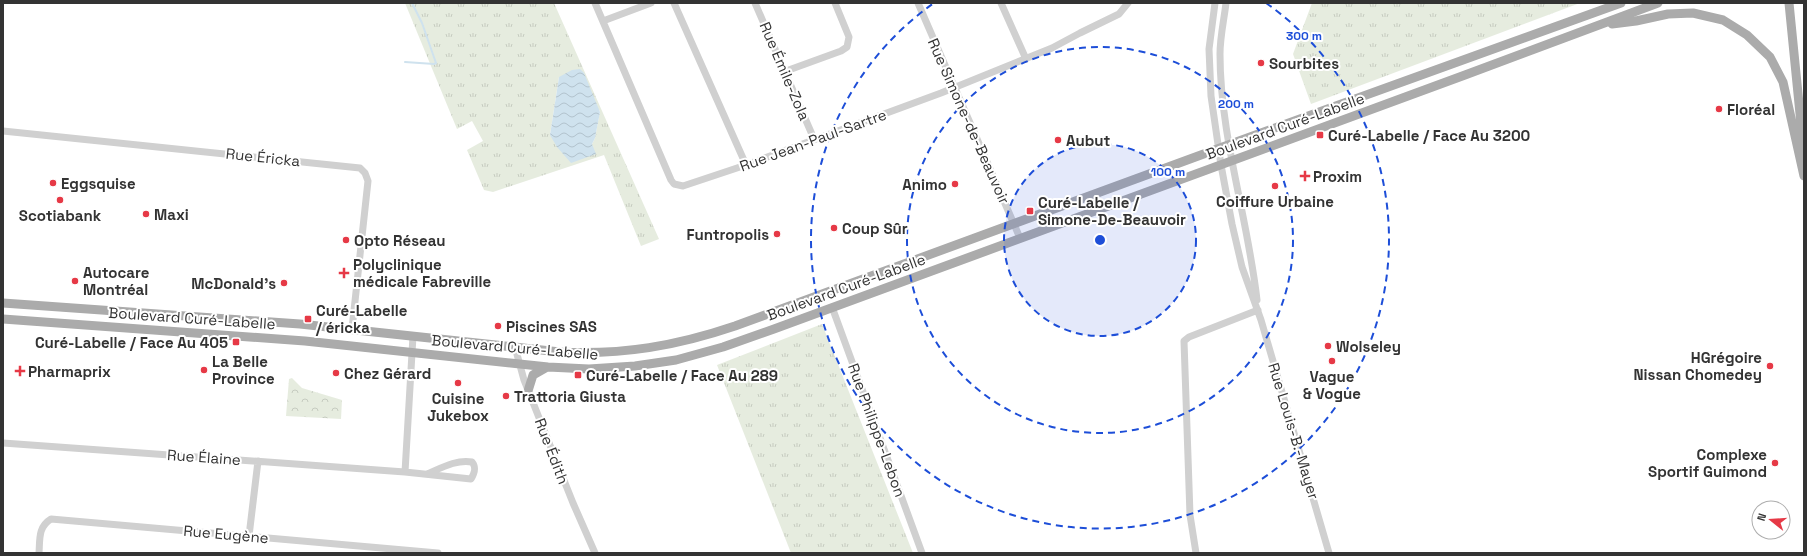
<svg xmlns="http://www.w3.org/2000/svg" width="1807" height="556" viewBox="0 0 1807 556" font-family="'Space Grotesk',sans-serif">
	<defs>
		<pattern id="grass-tufts" width="24" height="20" patternUnits="userSpaceOnUse"><rect width="24" height="20" fill="#e6ecdf"/><path d="M3 7l-1-3M5 7V3M7 7l1-3M15 17l-1-3M17 17v-4M19 17l1-3" fill="none" stroke="#c6cbc0"/></pattern>
		<pattern id="park-crowns" width="20" height="18" patternUnits="userSpaceOnUse"><rect width="20" height="18" fill="#e6ecdf"/><path d="M2 6a3 3 0 1 1 6 0M12 15a3 3 0 1 1 6 0" fill="none" stroke="#c6cbc0"/></pattern>
		<pattern id="water-waves" width="16" height="10" patternUnits="userSpaceOnUse"><rect width="16" height="10" fill="#cfe2ee"/><path d="M0 5q4-4 8 0t8 0" fill="none" stroke="#b2c2cd"/></pattern>
	</defs>
	<rect width="100%" height="100%" fill="#fff"/>
	<!-- grass -->
	<path fill="url(#grass-tufts)" fill-rule="evenodd" d="M405 3H554L659 239 641 246 604 155 493 192 484 190 467 150 483 141 472 121 457 129ZM559 77 600 111 595 138 592 144 550 135Z
		M1312 3H1580L1311 104 1293 54Z
		M822 324 913 553H791L717 365Z"/>
	<!-- park -->
	<path fill="url(#park-crowns)" d="M292 378 302 388 342 400 341 419 286 416 289 379Z"/>
	<!-- water -->
	<path fill="url(#water-waves)" d="M580 69 584 73 600 112 595 138 592 144 596 154 571 163 557 147 550 135 559 77 572 70Z"/>
	<g fill="none" stroke-linecap="round" stroke-linejoin="round">
		<!-- stream -->
		<path stroke="#cfe2ee" stroke-width="2" d="M405 62 434 64 436 63 422 23 412 3"/>
		<!-- minor -->
		<path stroke="#d0d0d0" stroke-width="7" d="M595 3 671 180 674 184 683 186 746 165 941 93 1052 48 1080 33 1119 14 1128 3
			M674 3 746 165
			M755 3 814 139
			M918 3 1020 238
			M1001 3 1026 59
			M1215 3 1209 49 1211 96 1221 165 1232 224 1242 267 1261 320 1329 553
			M1226 3C1224 20 1220 37 1220 54 1220 137 1248 218 1257 300
			M603 21 651 3
			M786 71 841 51 847 47 849 37 835 3
			M3 131 360 168 365 173 368 181 352 329
			M832 307 922 553
			M515 347 524 380 573 503 595 553
			M3 443 405 472 471 479C474 474 477 468 472 462 457 459 441 468 427 474
			M405 472 413 336
			M249 536 258 461
			M39 553C40 539 38 527 51 519L438 553
			M1196 553 1190 515 1184 341 1189 337 1258 310"/>
		<!-- major -->
		<path stroke="#ababab" stroke-width="9" d="M1789 3 1804 154
			M1612 24 1636 21 1668 14 1693 13 1723 20 1747 35 1770 57 1783 82 1804 176
			M3 303 300 324 560 352C623 355 676 346 735 326L1239 141 1621 3
			M3 319 305 341 548 367 589 369 635 366 676 360 723 347 774 329 1465 75 1658 3
			M528 391 533 375 547 367"/>
	</g>
	<!-- distance rings -->
	<circle cx="1100" cy="240" r="96" fill="#1d4ed8" fill-opacity=".12"/>
	<g fill="none" stroke="#1d4ed8" stroke-width="2" stroke-dasharray="7 5">
		<circle cx="1100" cy="240" r="96"/>
		<circle cx="1100" cy="240" r="193"/>
		<path d="M1266 3A289 289 0 1 1 934 3"/>
	</g>
	<!-- markers -->
	<g fill="#e63946" stroke="#fff" stroke-width="1.5">
		<circle cx="1261" cy="63" r="4"/>
		<circle cx="1719" cy="109" r="4"/>
		<rect x="1316" y="131" width="8" height="8" rx="2"/>
		<circle cx="1058" cy="140" r="4"/>
		<path d="M1303 170h4v4h4v4h-4v4h-4v-4h-4v-4h4z"/>
		<circle cx="53" cy="183" r="4"/>
		<circle cx="955" cy="184" r="4"/>
		<circle cx="1275" cy="186" r="4"/>
		<circle cx="60" cy="200" r="4"/>
		<rect x="1026" y="207" width="8" height="8" rx="2"/>
		<circle cx="146" cy="214" r="4"/>
		<circle cx="834" cy="228" r="4"/>
		<circle cx="777" cy="234" r="4"/>
		<circle cx="346" cy="240" r="4"/>
		<path d="M342 267h4v4h4v4h-4v4h-4v-4h-4v-4h4z"/>
		<circle cx="75" cy="281" r="4"/>
		<circle cx="284" cy="283" r="4"/>
		<rect x="304" y="315" width="8" height="8" rx="2"/>
		<circle cx="498" cy="326" r="4"/>
		<rect x="232" y="338" width="8" height="8" rx="2"/>
		<circle cx="1328" cy="346" r="4"/>
		<circle cx="1332" cy="361" r="4"/>
		<circle cx="1770" cy="366" r="4"/>
		<circle cx="204" cy="370" r="4"/>
		<path d="M18 365h4v4h4v4h-4v4h-4v-4h-4v-4h4z"/>
		<circle cx="336" cy="373" r="4"/>
		<rect x="574" y="371" width="8" height="8" rx="2"/>
		<circle cx="458" cy="383" r="4"/>
		<circle cx="506" cy="396" r="4"/>
		<circle cx="1775" cy="463" r="4"/>
	</g>
	<g text-anchor="middle" dominant-baseline="central" stroke-width="4" stroke-linejoin="round" paint-order="stroke">
		<!-- poi labels -->
		<g font-size="15" font-weight="bold" fill="#333" stroke="#fff" text-anchor="start">
			<text x="1269" y="63">Sourbites</text>
			<text x="1727" y="109">Floréal</text>
			<text x="1328" y="135">Curé-Labelle / Face Au 3200</text>
			<text x="1066" y="140">Aubut</text>
			<text x="1313" y="176">Proxim</text>
			<text x="61" y="183">Eggsquise</text>
			<text x="947" y="184" text-anchor="end">Animo</text>
			<text x="1275" y="201" text-anchor="middle">Coiffure Urbaine</text>
			<text x="1038" y="202">Curé-Labelle /<tspan x="1038" dy="17">Simone-De-Beauvoir</tspan></text>
			<text x="154" y="214">Maxi</text>
			<text x="60" y="215" text-anchor="middle">Scotiabank</text>
			<text x="842" y="228">Coup Sûr</text>
			<text x="769" y="234" text-anchor="end">Funtropolis</text>
			<text x="354" y="240">Opto Réseau</text>
			<text x="353" y="264">Polyclinique<tspan x="353" dy="17">médicale Fabreville</tspan></text>
			<text x="83" y="272">Autocare<tspan x="83" dy="17">Montréal</tspan></text>
			<text x="276" y="283" text-anchor="end">McDonald's</text>
			<text x="316" y="310">Curé-Labelle<tspan x="316" dy="17">/ éricka</tspan></text>
			<text x="506" y="326">Piscines SAS</text>
			<text x="228" y="342" text-anchor="end">Curé-Labelle / Face Au 405</text>
			<text x="1336" y="346">Wolseley</text>
			<text x="1762" y="357" text-anchor="end">HGrégoire<tspan x="1762" dy="17">Nissan Chomedey</tspan></text>
			<text x="212" y="361">La Belle<tspan x="212" dy="17">Province</tspan></text>
			<text x="28" y="371">Pharmaprix</text>
			<text x="344" y="373">Chez Gérard</text>
			<text x="586" y="375">Curé-Labelle / Face Au 289</text>
			<text x="1332" y="376" text-anchor="middle">Vague<tspan x="1332" dy="17">&amp; Vogue</tspan></text>
			<text x="514" y="396">Trattoria Giusta</text>
			<text x="458" y="398" text-anchor="middle">Cuisine<tspan x="458" dy="17">Jukebox</tspan></text>
			<text x="1767" y="454" text-anchor="end">Complexe<tspan x="1767" dy="17">Sportif Guimond</tspan></text>
		</g>
		<!-- street labels -->
		<g font-size="15" fill="#333" stroke="#fff">
			<text transform="translate(785 71) rotate(67)">Rue Émile-Zola</text>
			<text transform="translate(969 121) rotate(66)">Rue Simone-de-Beauvoir</text>
			<text transform="translate(1285 126) rotate(-20)">Boulevard Curé-Labelle</text>
			<text transform="translate(813 140) rotate(-20)">Rue Jean-Paul-Sartre</text>
			<text transform="translate(263 157) rotate(6)">Rue Éricka</text>
			<text transform="translate(846 287) rotate(-20)">Boulevard Curé-Labelle</text>
			<text transform="translate(192 318) rotate(4)">Boulevard Curé-Labelle</text>
			<text transform="translate(515 347) rotate(5)">Boulevard Curé-Labelle</text>
			<text transform="translate(877 430) rotate(70)">Rue Philippe-Lebon</text>
			<text transform="translate(1294 431) rotate(73)">Rue Louis-B.-Mayer</text>
			<text transform="translate(552 451) rotate(69)">Rue Édith</text>
			<text transform="translate(204 457) rotate(4)">Rue Élaine</text>
			<text transform="translate(226 534) rotate(5)">Rue Eugène</text>
		</g>
	</g>
	<circle cx="1100" cy="240" r="6" fill="#1d4ed8" stroke="#fff" stroke-width="2"/>
	<g font-size="12" text-anchor="middle" font-weight="bold" fill="#1d4ed8" stroke="#fff" stroke-width="4" stroke-linejoin="round" paint-order="stroke">
		<text x="1304" y="40">300 m</text>
		<text x="1236" y="108">200 m</text>
		<text x="1168" y="176">100 m</text>
	</g>
	<!-- border -->
	<rect width="1807" height="556" fill="none" stroke="#333333" stroke-width="8"/>
	<!-- north arrow -->
	<g transform="translate(1771 520) rotate(287)"><circle r="19" fill="#ffffff" stroke="#adadad"/>
	<path d="M0-3L7 15L0 10L-7 15Z" fill="#e63946"/>
	<text y="-6" font-size="11" font-weight="bold" text-anchor="middle" fill="#333333">N</text>
	</g>
</svg>
